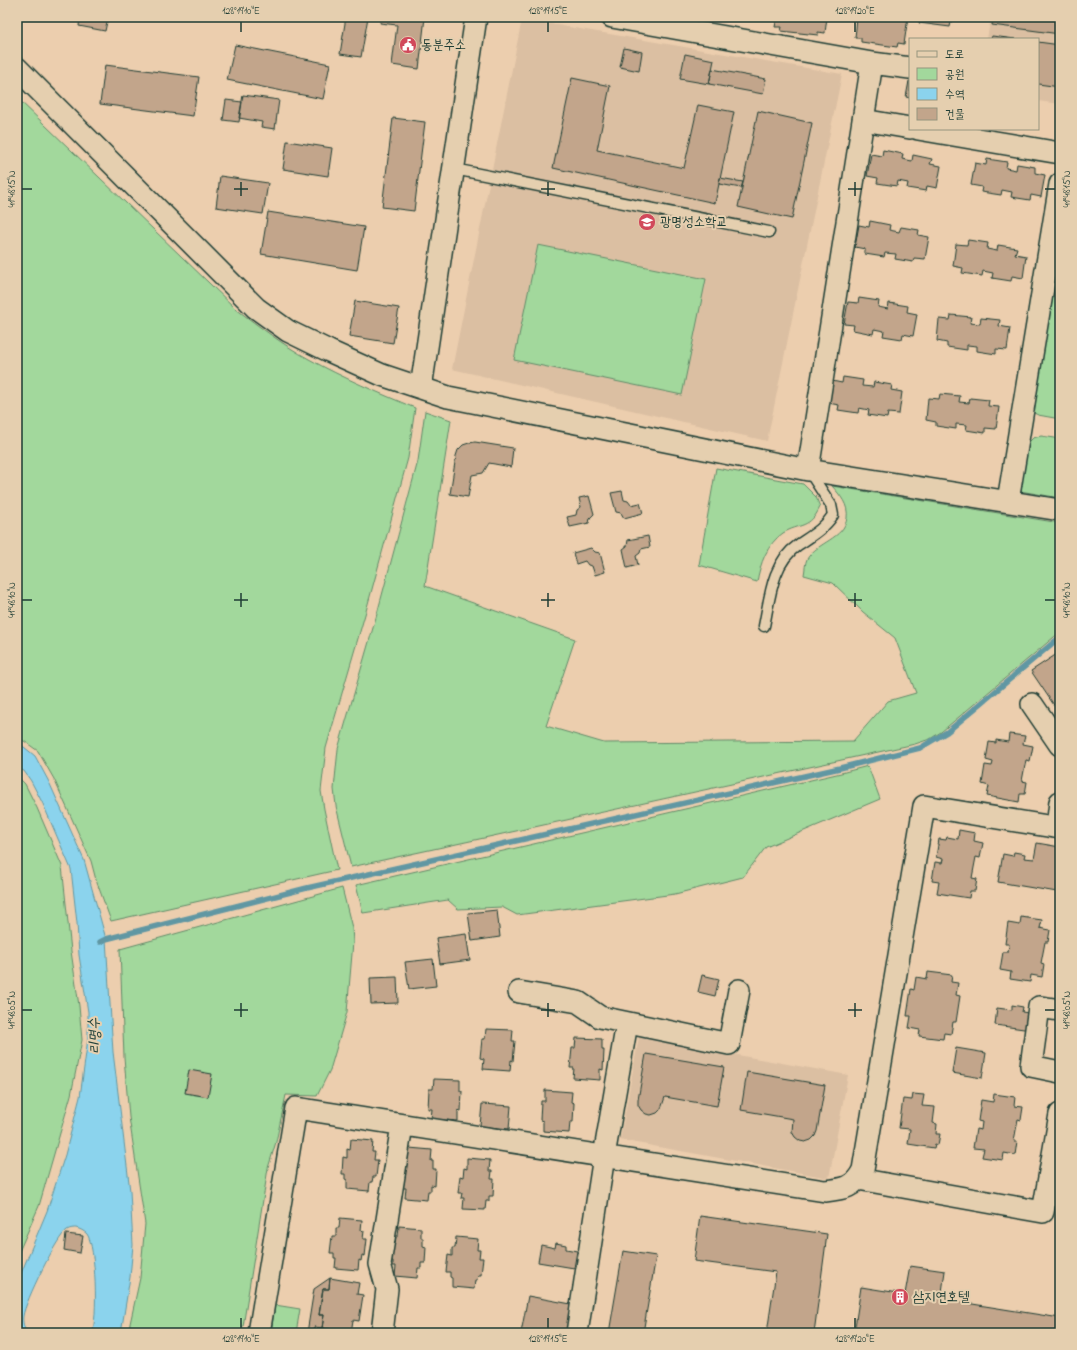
<svg xmlns="http://www.w3.org/2000/svg" width="1077" height="1350" viewBox="0 0 1077 1350" font-family="'Indie Flower','Poor Story',sans-serif">
	<rect width="100%" height="100%" fill="#ecceae"/>
	<filter id="ink" filterUnits="userSpaceOnUse"><feTurbulence type="fractalNoise" baseFrequency=".025" numOctaves="2"/><feDisplacementMap in="SourceGraphic" scale="8" xChannelSelector="R" yChannelSelector="G"/><feConvolveMatrix kernelMatrix="1 2 1 2 8 2 1 2 1" color-interpolation-filters="sRGB"/></filter>
	<g filter="url(#ink)">
		<!-- built -->
		<path fill="#dbbfa2" d="M991 17H1060V104L1038 101V39H987Z
			M522 19 842 74 767 441 452 369Z
			M639 1037 848 1075 829 1178 620 1140Z"/>
		<!-- green -->
		<path fill="#a2d89c" stroke="#608a68" d="M17 98 236 309C260 327 283 345 309 359 343 378 379 393 415 408L408 458 366 611 326 748 321 791 324 809 337 870 111 921 96 880 91 861 54 779 38 751 24 741 17 739Z
			M538 245 706 279 682 395 514 360Z
			M1060 254V419L1038 415 1034 413V407Z
			M425 411 451 420 425 586 575 639 546 726 604 743 853 741 888 701 916 693 895 638 863 612 833 583 804 575C805 570 805 563 807 559 817 542 844 539 847 518 849 505 840 495 832 486L1060 523V632L941 732 930 739 915 744 351 867 336 806 334 789 338 749 377 614 418 461Z
			M1041 436 1055 438 1060 441V498L1020 491 1028 443 1033 438Z
			M716 468 803 484 816 497 820 507C810 529 800 523 783 533 767 544 760 564 757 582L699 565Z
			M868 766 880 799 766 847 743 877 675 894 517 915 502 907 458 909 448 900 363 913 356 885 841 773Z
			M17 776 25 784 37 808 62 866 71 951 79 1006 82 1040 71 1095 39 1206 17 1256Z
			M342 888 352 928 353 942 347 1012 330 1070 317 1096 286 1095 276 1142 268 1168 242 1333H128L140 1278 145 1224 129 1117 124 1057 120 949Z
			M275 1305 300 1309 296 1333H271Z"/>
		<!-- water -->
		<path fill="#8bd3ed" stroke="#6097a3" d="M17 744 24 747 35 756 49 782 84 860 106 939 113 1052 130 1191 133 1245 130 1277 121 1333H92C98 1319 96 1246 87 1234 84 1231 80 1229 76 1228 74 1228 70 1228 67 1230 57 1236 25 1302 23 1316 22 1321 24 1329 27 1333H17V1283L47 1211 65 1155 80 1097 88 1038V1012L79 955 77 923 71 869 43 804 31 781 24 771 17 768Z"/>
		<g fill="none" stroke-linecap="round" stroke-linejoin="round">
			<!-- stream -->
			<path stroke="#6097a3" stroke-width="5.5" d="M100 942 106 939 307 888 840 768 920 748 947 732 1060 637"/>
		</g>
		<!-- building -->
		<path fill="#c2a58b" stroke="#1f3d34" d="M80 17H108L105 31 79 26Z
			M346 17H368L361 57 340 54Z
			M381 17H425L419 69 392 65 397 25 380 23Z
			M777 17H827L825 33 818 32V35L781 31 782 27H775Z
			M857 17H908L904 44 898 43 897 47 861 42V38H855Z
			M920 17H952L950 27 919 23Z
			M993 17H1060V34L992 25Z
			M992 36 1015 39H991Z
			M1038 42 1060 45V87L1038 84Z
			M235 45 330 64 323 99 227 80Z
			M624 48 642 52 639 71 620 67Z
			M685 54 714 60 709 84 680 79Z
			M105 65 199 77 193 116 100 104Z
			M712 69 766 79 763 94 709 84Z
			M572 78 610 86 597 150 684 168 698 105 734 112 715 203 553 168Z
			M909 81H910V98L906 97Z
			M243 95 279 100 275 129 261 127 262 122 239 118Z
			M226 100 242 102 239 122 223 120Z
			M758 111 812 123 792 219 738 207Z
			M393 118 425 122 414 211 382 207Z
			M287 141 332 148 328 176 283 169Z
			M883 150 903 154 902 159 912 161 913 155 932 159 930 164 941 166 937 188 927 186 926 191 907 188 908 183 898 181 897 186 877 183 878 178 867 176 871 154 882 156Z
			M987 159 1007 162 1006 168 1016 170 1017 164 1035 167V173L1045 175 1041 197 1031 195 1030 200 1011 197 1012 192 1002 190 1001 195 981 192 982 187 971 185 975 163 986 165Z
			M220 176 268 183 263 214 216 207Z
			M720 178 743 182 741 188 719 184Z
			M268 212 364 227 357 270 261 254Z
			M870 221 890 225 889 230 899 232 901 227 919 230 918 235 929 237 925 259 914 258 913 262 895 259 896 254 885 253 884 257 865 254V249L855 247 859 225 869 227Z
			M968 240 988 243 987 249 997 251 998 245 1017 248 1015 254 1026 256 1023 278 1012 276 1011 281 992 278 993 273 983 271 982 276 962 273 963 268 953 266 956 244 967 245Z
			M859 298 879 301 878 307 888 309 889 303 908 306 907 312 917 314 913 336 903 334 902 339 883 336 884 331 874 329 873 334 853 330 854 325 844 324 848 302 858 303Z
			M355 301 399 308 393 343 349 336Z
			M951 315 971 317 970 323 980 324 981 318 1000 320 999 326 1010 328 1007 350 996 349V354L977 351V346L967 345V350L947 347V343L937 341 939 319 950 320Z
			M843 377 863 380 862 386 873 387 874 382 892 385 891 390 902 392 899 414 888 413 887 418 868 415 869 410 859 408 858 413 838 410 839 405 828 403 832 381 842 383Z
			M940 394 960 396 959 402 969 403 970 398 989 400 988 406 999 407 996 429 985 428V433L966 430 967 425 956 424V429L936 426V422L926 420 928 398 939 399Z
			M475 442 513 448 511 467 489 463 483 473 472 475 468 497 450 494 456 456 458 450 463 445 469 443Z
			M622 491 624 500 628 501 631 505 640 503 643 513 624 518 621 513 616 512 611 493Z
			M589 496 594 514 590 518 589 523 570 527 567 517 576 515 577 510 581 507 579 498Z
			M648 536 650 547 641 549 640 553 636 556 638 565 627 568 623 549 627 546 628 540Z
			M591 548 595 552 600 553 605 572 595 575 592 566 588 565 585 561 576 564 573 553Z
			M1060 652V714L1031 671Z
			M1009 734 1025 736 1023 744 1033 746 1030 761 1026 760 1022 781 1027 782 1025 794H1020L1019 802 987 796 989 786 982 784 985 765 992 766 993 762 986 760 989 742 996 743V740L1008 742Z
			M959 830 975 833 974 841 983 843 980 858 976 857 972 878 977 879 975 891H970L969 898 937 893 939 882 932 881 935 862 942 863 943 859 936 857 939 839 946 840 947 837 958 839Z
			M1037 843 1060 847V877L1057 892 998 882 1003 854 1013 856 1014 852 1025 854 1024 858 1034 859Z
			M497 910 500 937 472 941 468 913Z
			M1021 917 1042 920 1040 928 1050 930 1048 942H1045L1041 963 1044 964 1042 977 1031 975 1030 982 1010 979 1011 972 1000 970 1003 952H1008L1009 944H1005L1008 923 1020 925Z
			M466 934 470 960 440 964 436 938Z
			M433 959 436 986 409 989 405 962Z
			M928 972 952 975 951 982 958 983 956 995 960 996 956 1022H953L951 1034 944 1033 943 1039 919 1036 920 1030 909 1028 911 1016H907L911 989 914 990 916 977 927 979Z
			M702 975 719 979 715 996 698 992Z
			M397 977 398 1003 371 1004 370 978Z
			M1012 1005 1023 1007 1022 1012 1034 1014 1031 1030 995 1025 997 1008 1012 1010Z
			M486 1029 513 1030 512 1041H515L513 1061 511 1060 510 1071 483 1069 484 1059 480 1058 482 1039H485Z
			M576 1038 602 1039V1050H604L603 1070 600 1069V1080L573 1078 574 1068H570L572 1048H575Z
			M956 1048 986 1053 982 1078 952 1073Z
			M646 1054 724 1067 717 1106 665 1097 661 1109 657 1113 651 1115 646 1114 641 1110 638 1105V1100Z
			M189 1070 212 1074 208 1097 185 1093Z
			M747 1072 825 1085 817 1131 815 1136 811 1140 805 1142 800 1141 795 1137 792 1132 793 1119 741 1110Z
			M434 1079 460 1080V1091H462L461 1111 458 1110V1121L431 1119 432 1109H428L429 1089H433Z
			M545 1090 572 1092 571 1102 574 1103 573 1122H570L569 1133 543 1131V1121L540 1120 541 1101H545Z
			M913 1094 924 1095 922 1106 935 1107 933 1123 937 1124 936 1134H940L938 1145 935 1144 934 1148 908 1144 910 1129 899 1128 903 1099 912 1100Z
			M994 1094 1015 1097 1014 1106 1023 1107 1021 1120 1018 1119 1014 1141H1017L1015 1155 1004 1153 1003 1160 982 1157 984 1149 973 1148 976 1129 981 1130 982 1122 978 1121 981 1100 993 1102Z
			M482 1104 511 1106 509 1129 480 1126Z
			M351 1139 373 1141 372 1152H375L374 1160H378L376 1177H373L372 1182H370L369 1191 347 1189V1180L345 1179V1174H342L343 1157 347 1158V1149L350 1150Z
			M409 1148 432 1150 431 1161H433V1169H436L435 1186 431 1185V1191H428L427 1200 405 1198 406 1188H403L404 1183H400L406 1158 408 1159Z
			M467 1158 490 1160 489 1171H492L491 1179H494L493 1196H489V1201H486L485 1210 463 1209 464 1198H461L462 1193H458L460 1176 463 1177 464 1168 467 1169Z
			M700 1216 827 1234 814 1333H767L776 1272 694 1261Z
			M340 1218 362 1220 361 1230 364 1231 363 1239H367L365 1256 362 1255 361 1261 359 1260 358 1270 335 1268 336 1258H334V1253H330L332 1236H336V1228H339Z
			M399 1226 421 1228V1238H423V1246L426 1247 425 1263H421V1268H418L417 1278 395 1276 396 1266H393V1261L390 1260 391 1243 395 1244 396 1236H398Z
			M66 1234 83 1236 80 1253 64 1250Z
			M456 1237 478 1239 477 1250H480L479 1258H483L481 1275H478L477 1280H475L474 1289 452 1287V1278L450 1277V1272H446L448 1255 452 1256V1248H455Z
			M556 1243 566 1245V1249L577 1251 574 1268 538 1262 541 1245 555 1248Z
			M623 1251 656 1256 643 1333H609Z
			M910 1266 945 1271 941 1299 1060 1318V1333H854L861 1287 905 1294Z
			M330 1278 359 1283 357 1294 363 1295 359 1321 353 1320 351 1333 322 1328 324 1315H319L323 1289H329Z
			M330 1278 329 1289H323L319 1315H324L322 1328 314 1327 313 1333H307L314 1289Z
			M528 1296 571 1304 566 1333H521Z
			M314 1327 322 1328 353 1333H313Z"/>
		<g fill="none" stroke-linecap="round" stroke-linejoin="round">
			<defs>
				<path id="lane" d="M454 169 769 232
					M764 626C770 597 772 563 798 545 811 536 824 529 833 515L831 505 809 471"/>
				<path id="street" d="M612 17 872 63 910 68
					M17 68 256 308 288 331 329 351 382 375 448 397 808 470 1060 510
					M863 120 910 128
					M918 129 1060 153
					M421 388 476 17
					M808 470 872 63
					M1008 501 1060 184
					M1032 704 1060 745
					M1057 827 1060 802
					M519 992 578 1002 600 1017 729 1044 739 990
					M1060 1010 1039 1007 1031 1066 1060 1072
					M858 1179 1043 1212 1060 1114
					M259 1333 296 1108 825 1191C844 1189 854 1188 863 1170L924 806 1060 828
					M382 1333 387 1289 380 1264 402 1125
					M577 1333 604 1156 627 1023"/>
			</defs>
			<!-- lane casing -->
			<use href="#lane" stroke="#1f3d34" stroke-width="13"/>
			<!-- street casing -->
			<use href="#street" stroke="#1f3d34" stroke-width="24"/>
			<!-- lane -->
			<use href="#lane" stroke="#e5cfaf" stroke-width="10"/>
			<!-- street -->
			<use href="#street" stroke="#e5cfaf" stroke-width="21"/>
		</g>
	</g>
	<!-- ticks -->
	<path fill="none" stroke="#1f3d34" stroke-width="1.5" d="M241 22V32M548 22V32M855 22V32M241 182V196M548 182V196M855 182V196M22 189H32M234 189H248M541 189H555M848 189H862M1045 189H1055M241 593V607M548 593V607M855 593V607M22 600H32M234 600H248M541 600H555M848 600H862M1045 600H1055M241 1003V1017M548 1003V1017M855 1003V1017M22 1010H32M234 1010H248M541 1010H555M848 1010H862M1045 1010H1055M241 1318V1328M548 1318V1328M855 1318V1328"/>
	<!-- icons -->
	<defs>
		<symbol id="civic-disc" viewBox="-11 -11 22 22"><circle r="9.5" fill="#d1495b" stroke="#e5cfaf"/><path d="M-.6-6.5H3V-4.5H.6V-3L4-1V1h2V6H-6V1h2V-1L-.6-3ZM-1.2 2.5V6h2.4V2.5Z" fill="#fff"/></symbol>
		<symbol id="school-disc" viewBox="-11 -11 22 22"><circle r="9.5" fill="#d1495b" stroke="#e5cfaf"/><path d="M0-5L7-2L0 1L-7-2ZM-4 1L0 2.5L4 1V4Q0 6-4 4Z" fill="#fff"/></symbol>
		<symbol id="building-disc" viewBox="-11 -11 22 22"><circle r="9.5" fill="#d1495b" stroke="#e5cfaf"/><path d="M-4-6H4V6H1V3H-1V6H-4ZM-2.5-4.3h1.7v1.8h-1.7ZM.8-4.3h1.7v1.8H.8ZM-2.5-1h1.7V.8h-1.7ZM.8-1h1.7V.8H.8Z" fill="#fff"/></symbol>
	</defs>
	<g fill-rule="evenodd">
		<use href="#civic-disc" x="398" y="35" width="20" height="20"/>
		<use href="#school-disc" x="637" y="212" width="20" height="20"/>
		<use href="#building-disc" x="890" y="1287" width="20" height="20"/>
	</g>
	<g text-anchor="middle" dominant-baseline="central" stroke-width="4" stroke-linejoin="round" paint-order="stroke">
		<!-- poi labels -->
		<g font-size="14" fill="#1f3d34" stroke="#e5cfaf" text-anchor="start">
			<text x="421" y="45">동분주소</text>
			<text x="660" y="222">광명성소학교</text>
			<text x="913" y="1297">삼지연호텔</text>
		</g>
		<!-- water labels -->
		<g font-size="15" font-style="italic" fill="#24443d" stroke="#e5cfaf">
			<text transform="translate(95 1036) rotate(-92)">리명수</text>
		</g>
	</g>
	<!-- margin -->
	<rect width="1077" height="1350" fill="none" stroke="#e5cfaf" stroke-width="44"/>
	<!-- legend -->
	<rect x="909" y="38" width="130" height="92" fill="#e5cfaf" stroke="#96957e"/>
	<rect x="917" y="51" width="20" height="6" fill="#e5cfaf" stroke="#96957e"/>
	<text x="945" y="58" font-size="12" fill="#1f3d34">도로</text>
	<rect x="917" y="68" width="20" height="12" fill="#a2d89c" stroke="#96957e"/>
	<text x="945" y="78" font-size="12" fill="#1f3d34">공원</text>
	<rect x="917" y="88" width="20" height="12" fill="#8bd3ed" stroke="#96957e"/>
	<text x="945" y="98" font-size="12" fill="#1f3d34">수역</text>
	<rect x="917" y="108" width="20" height="12" fill="#c2a58b" stroke="#96957e"/>
	<text x="945" y="118" font-size="12" fill="#1f3d34">건물</text>
	<rect x="22" y="22" width="1033" height="1306" fill="none" stroke="#1f3d34" stroke-width="1.5"/>
	<g font-size="10" text-anchor="middle" fill="#1f3d34">
		<text x="241" y="14">128°19'10"E</text>
		<text x="548" y="14">128°19'15"E</text>
		<text x="855" y="14">128°19'20"E</text>
		<text transform="translate(11 189) rotate(-90)" y="4">41°48'15"N</text>
		<text transform="translate(1066 189) rotate(-90)" y="4">41°48'15"N</text>
		<text transform="translate(11 600) rotate(-90)" y="4">41°48'10"N</text>
		<text transform="translate(1066 600) rotate(-90)" y="4">41°48'10"N</text>
		<text transform="translate(11 1010) rotate(-90)" y="4">41°48'05"N</text>
		<text transform="translate(1066 1010) rotate(-90)" y="4">41°48'05"N</text>
		<text x="241" y="1342">128°19'10"E</text>
		<text x="548" y="1342">128°19'15"E</text>
		<text x="855" y="1342">128°19'20"E</text>
	</g>
</svg>
